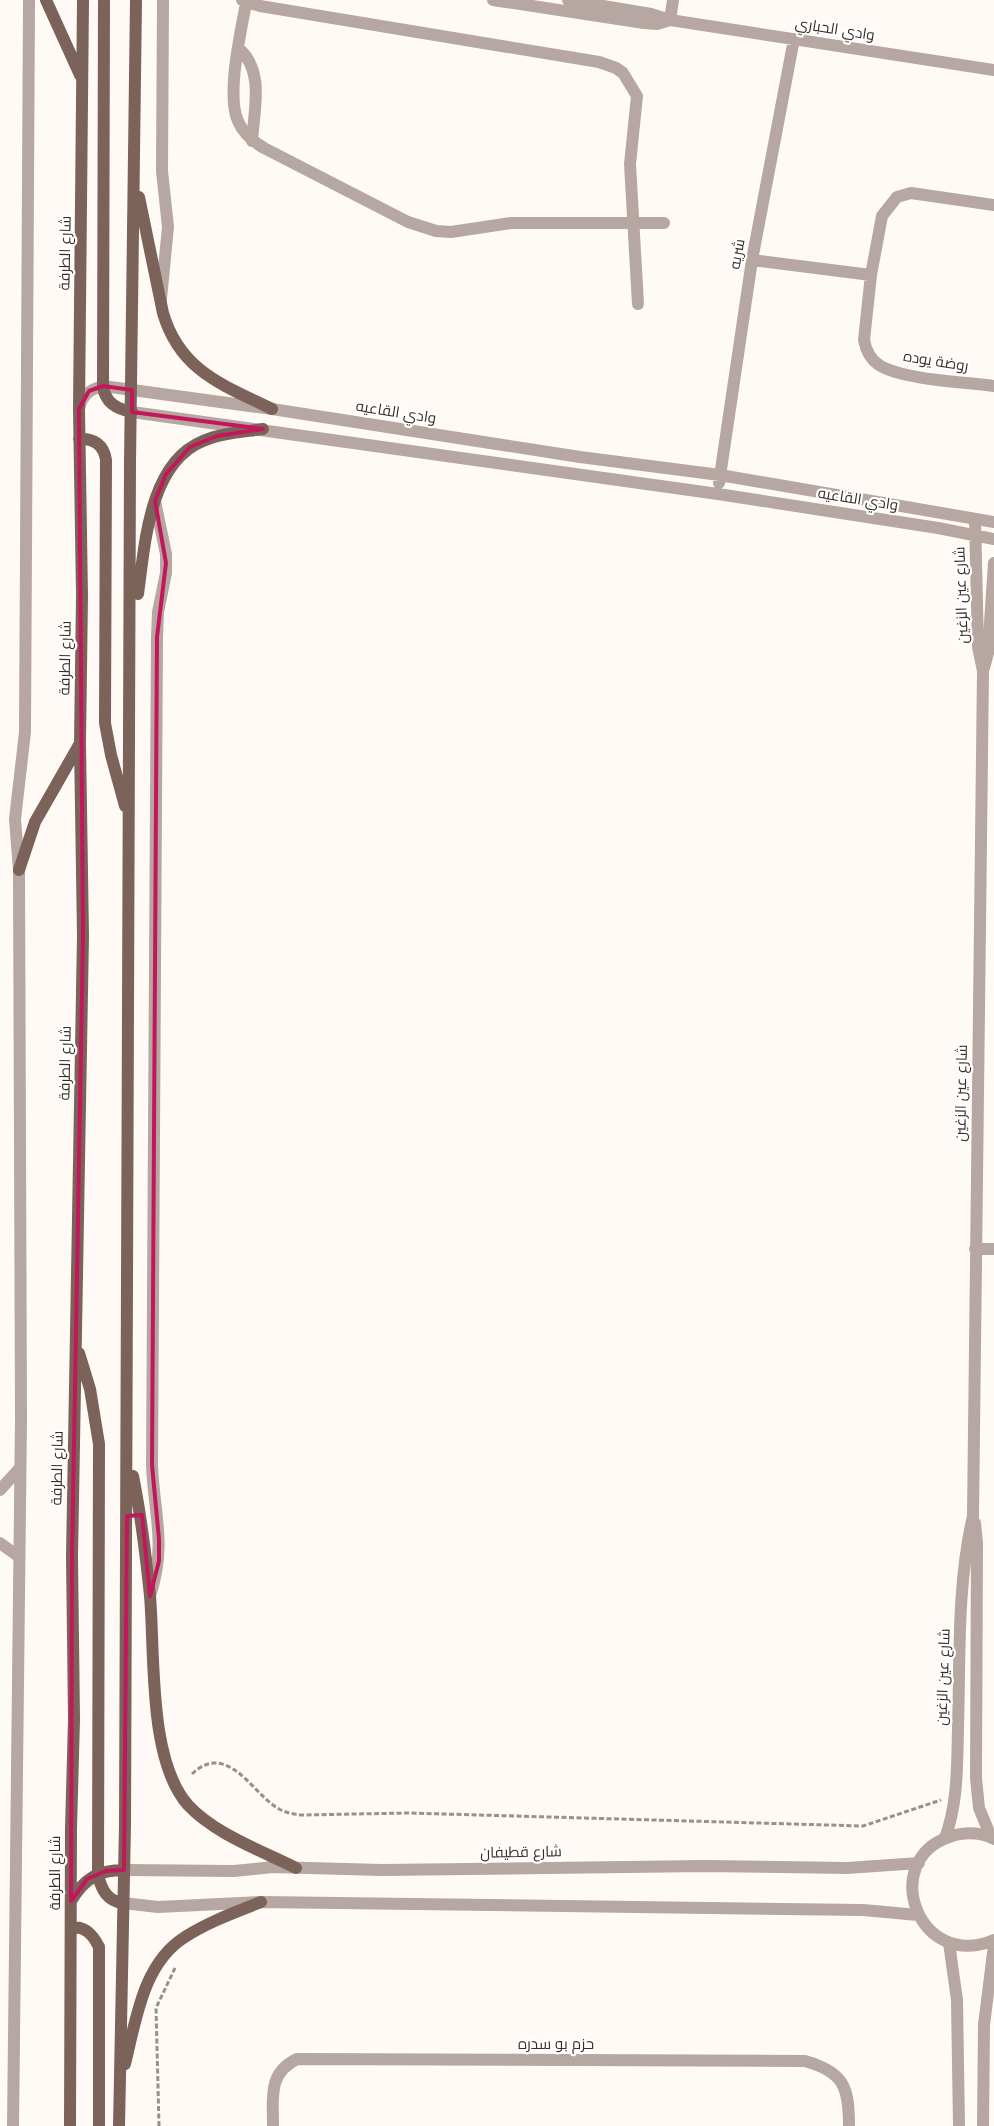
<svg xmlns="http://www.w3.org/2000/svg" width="994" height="2126" viewBox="0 0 994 2126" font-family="'DM Sans',Cairo,sans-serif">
	<rect width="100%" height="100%" fill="#fffaf5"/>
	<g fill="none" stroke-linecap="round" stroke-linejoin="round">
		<!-- path -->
		<path stroke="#98918a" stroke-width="3" stroke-dasharray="5 2.5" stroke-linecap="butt" d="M192 1774C225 1742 250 1788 273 1805 282 1812 291 1814 302 1815L409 1813 863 1826 941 1800
			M159 2126 156 2008 175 1968"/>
		<!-- minor -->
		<path stroke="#b6a7a2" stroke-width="12" d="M242 0 260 6 599 62 616 68 623 73 637 96 630 164 638 304
			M493 0 644 23 657 24 670 20 651 14 568 0
			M673 0 670 20 994 70
			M246 3C241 31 226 95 238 121 243 133 252 141 264 148L408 222 436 231 451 232 511 223H664
			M238 48C265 70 254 110 252 141
			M994 205 911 193 897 197 882 216 871 275 864 340C866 351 870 359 879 365 903 380 965 382 994 386
			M752 260 871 275
			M161 299 168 227 162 171 163 0
			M79 409C82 395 90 389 103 386L272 409 580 457 720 475 994 522
			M132 412 718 494 938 528 994 539
			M719 483 752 260 794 39
			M984 668 988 653 994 563
			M975 1249H994
			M0 1490 20 1468
			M975 1523 977 1543 976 1778 979 1808 991 1837
			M0 1543 18 1556
			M150 1596C167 1544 154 1516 152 1465L157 637 158 612 166 573V554L155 501
			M945 1838C958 1803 957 1766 958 1729 960 1659 957 1584 973 1516L983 671 978 647 975 519
			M994 1839C980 1832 964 1832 949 1837 879 1861 918 1972 994 1940
			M124 1870 234 1871 273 1867 382 1870 705 1866 847 1868 919 1863
			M123 1903 158 1907 261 1902 863 1910 918 1915
			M949 1943 957 2000 959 2126
			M13 2126 21 1418 19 870 15 819 25 732 29 0
			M273 2126C273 2097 268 2073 297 2059L805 2061C844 2072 849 2087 849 2126
			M983 2126 984 2025 994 1945"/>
		<!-- major -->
		<path stroke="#7c6359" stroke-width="12" d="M46 0 80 75
			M104 0 103 386C105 403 117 409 132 412
			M139 197 163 313C180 371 223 385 272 409
			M79 439C94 438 104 445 106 460L105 723 111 755 125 806
			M138 594C145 544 149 463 203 441 221 433 243 432 263 429
			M19 870 35 822 79 745
			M79 1353 90 1389 99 1444 98 1876C102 1890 107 1901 123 1903
			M133 1476C141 1516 146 1556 150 1596 155 1655 148 1760 188 1805 215 1834 260 1850 296 1868
			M71 1901C84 1879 98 1870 124 1870
			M71 1928C85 1925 93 1935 99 1947V2126
			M125 2064C136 2020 143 1963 185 1937 208 1922 236 1912 261 1902
			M70 2126 71 1829 74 1719 72 1557 83 936 80 743 82 595 79 409 83 0
			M119 2126 125 1825 130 462 136 0"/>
	</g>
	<!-- marked area -->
	<path fill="none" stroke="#c2185b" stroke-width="4" stroke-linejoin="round" d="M103 386 132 390V412L263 429 217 436 190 447 166 474 155 501 166 563 157 637 152 1465 159 1539V1561L150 1596 142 1515 127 1516 124 1870 106 1871 87 1879 71 1901 72 1557 83 936 79 409 89 391Z"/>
	<g text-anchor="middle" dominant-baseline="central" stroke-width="4.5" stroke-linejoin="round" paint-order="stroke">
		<!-- street labels -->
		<g font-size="15" fill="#382e25" stroke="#fff">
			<text transform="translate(835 29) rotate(9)">وادي الحباري</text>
			<text transform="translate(65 253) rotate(-89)">شارع الطرفة</text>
			<text transform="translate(737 254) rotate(-80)">شريه</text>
			<text transform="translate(936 361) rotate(9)">روضة يوده</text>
			<text transform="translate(396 412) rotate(9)">وادي القاعيه</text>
			<text transform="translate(858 499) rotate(9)">وادي القاعيه</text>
			<text transform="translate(961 595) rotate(-92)">شارع عين الزغين</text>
			<text transform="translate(65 658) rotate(-89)">شارع الطرفة</text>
			<text transform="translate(65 1063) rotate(-89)">شارع الطرفة</text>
			<text transform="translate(961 1093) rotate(-89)">شارع عين الزغين</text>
			<text transform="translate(57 1468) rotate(-89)">شارع الطرفة</text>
			<text transform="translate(943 1677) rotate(-88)">شارع عين الزغين</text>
			<text transform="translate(521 1852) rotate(-1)">شارع قطيفان</text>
			<text transform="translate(55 1873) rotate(-90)">شارع الطرفة</text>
			<text x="556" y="2044">حزم بو سدره</text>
		</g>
	</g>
</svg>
